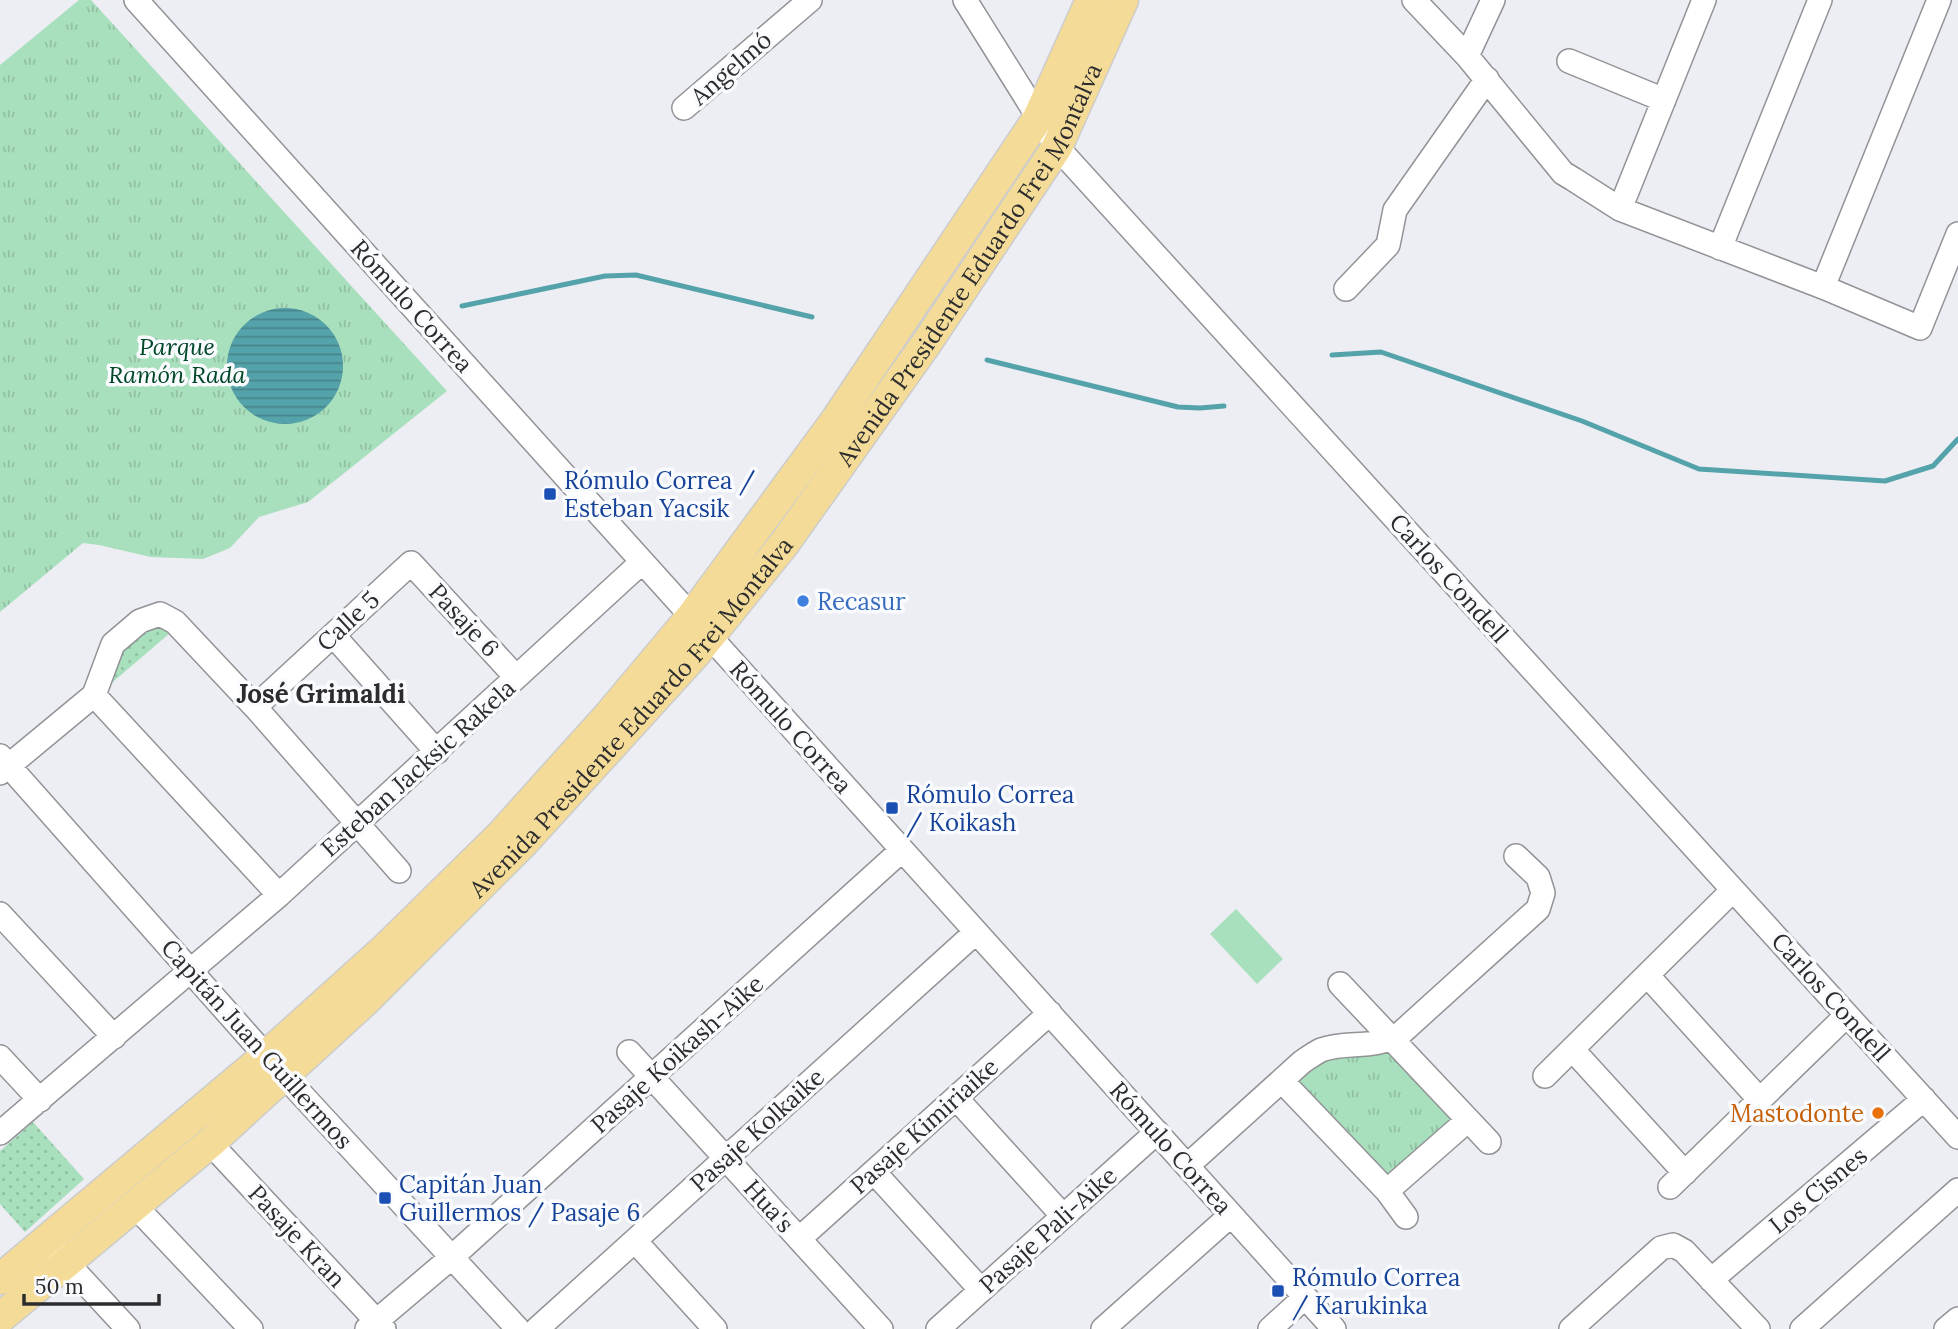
<svg xmlns="http://www.w3.org/2000/svg" width="1958" height="1329" viewBox="0 0 1958 1329" font-family="Lora,serif">
	<defs>
		<pattern id="grass-dots" width="8" height="8" patternUnits="userSpaceOnUse" patternTransform="scale(1.75)"><rect width="8" height="8" fill="#a8dfbc"/><path d="M2 2h.1M6 6h.1" fill="none" stroke="#91c0a2" stroke-width="1.8" stroke-linecap="round"/></pattern>
		<pattern id="park-tufts" width="24" height="20" patternUnits="userSpaceOnUse" patternTransform="scale(1.75)"><rect width="24" height="20" fill="#a8dfbc"/><path d="M3 7l-1-3M5 7V3M7 7l1-3M15 17l-1-3M17 17v-4M19 17l1-3" fill="none" stroke="#91c0a2"/></pattern>
		<pattern id="water-rules" width="6" height="5" patternUnits="userSpaceOnUse" patternTransform="scale(1.75)"><rect width="6" height="5" fill="#55a3aa"/><path d="M0 2.5h6" fill="none" stroke="#47858b"/></pattern>
	</defs>
	<rect width="100%" height="100%" fill="#edeef3"/>
	<!-- grass -->
	<path fill="url(#grass-dots)" d="M154 623 170 633 107 687 119 652Z
		M33 1122 84 1179 25 1232 0 1204V1151Z"/>
	<!-- park -->
	<path fill="url(#park-tufts)" d="M79 0H91L447 391 308 502 259 517 230 548 203 559 151 557 99 545 83 543 0 612V65Z
		M1389 1051 1453 1117 1448 1126 1385 1178 1294 1081C1312 1067 1327 1056 1350 1054 1364 1054 1376 1055 1389 1051Z"/>
	<!-- pitch -->
	<path fill="#a8dfbc" d="M1236 909 1283 959 1257 984 1210 934Z"/>
	<!-- water -->
	<path fill="url(#water-rules)" d="M227 366a58 58 0 1 1 116 0a58 58 0 1 1-116 0Z"/>
	<g fill="none" stroke-linecap="round" stroke-linejoin="round">
		<!-- stream -->
		<path stroke="#55a3aa" stroke-width="5" d="M462 306 605 276 636 275 812 317
			M1332 355 1381 352 1582 421 1699 469 1885 481 1933 466 1958 439
			M987 360 1178 407 1200 408 1224 406"/>
		<defs>
			<path id="minor" d="M136 0 1334 1329
				M965 0 1057 147 1958 1137
				M1414 0 1467 56 1563 173 1573 179 1620 209 1823 287 1920 328 1958 234
				M1467 56 1493 0
				M1569 61 1664 100
				M684 108 810 0
				M1620 209 1704 0
				M1720 248 1820 0
				M1823 287 1939 0
				M1346 289 1388 245 1395 210 1487 79
				M333 635 437 752
				M94 695 279 895
				M255 707 411 563 516 677
				M0 756 266 1056 518 1329
				M0 773 94 695 113 644 140 621 160 614 175 622 255 707 399 871
				M0 914 114 1037
				M1647 975 1760 1100
				M1340 984 1489 1142
				M1572 1049 1685 1173
				M629 1052 881 1329
				M0 1057 40 1100
				M1545 1076 1733 890
				M1282 1081 1387 1191 1406 1217
				M956 1098 1063 1216
				M0 1133 279 895 642 562
				M210 1143 384 1329
				M1187 1166 1302 1062C1308 1058 1315 1053 1321 1050 1350 1040 1372 1051 1401 1033L1538 909 1543 893 1538 877 1516 856
				M874 1172 981 1290
				M1670 1187 1847 1015
				M1387 1191 1468 1120
				M136 1207 251 1329
				M799 1239 1050 1013
				M635 1241 715 1329
				M55 1250 128 1329
				M1711 1280 1924 1099
				M367 1329 452 1257 902 850
				M537 1329 976 932
				M938 1329 1157 1132
				M1103 1329 1231 1215
				M1270 1329 1305 1297
				M1571 1329 1661 1248 1673 1245 1684 1251 1758 1329
				M1802 1329 1958 1190
				M1946 1329 1958 1319"/>
			<g id="major">
				<path d="M0 1279 266 1056 386 948 501 835 609 715 692 616 836 420 1038 118 1091 0"/>
				<path id="s1" d="M0 1318 210 1143 366 1000 524 842 696 653 784 544 926 344 1057 147 1123 0"/>
			</g>
		</defs>
		<!-- minor casing -->
		<use href="#minor" stroke="#929397" stroke-width="26"/>
		<!-- major casing -->
		<use href="#major" stroke="#cccccd" stroke-width="33"/>
		<!-- minor -->
		<use href="#minor" stroke="#fff" stroke-width="23"/>
		<!-- major -->
		<use href="#major" stroke="#f4dc98" stroke-width="30"/>
	</g>
	<!-- markers -->
	<g fill="#1a4fb4" stroke="#fafbfe" stroke-width="2.5">
		<rect x="543" y="487" width="14" height="14" rx="3.5"/>
		<rect x="885" y="801" width="14" height="14" rx="3.5"/>
		<rect x="378" y="1191" width="14" height="14" rx="3.5"/>
		<rect x="1271" y="1284" width="14" height="14" rx="3.5"/>
	</g>
	<circle fill="#3f7fe0" stroke="#fafbfe" stroke-width="2.5" cx="803" cy="601" r="7"/>
	<circle fill="#e8710a" stroke="#fafbfe" stroke-width="2.5" cx="1878" cy="1113" r="7"/>
	<g text-anchor="middle" dominant-baseline="central" stroke-width="7" stroke-linejoin="round" paint-order="stroke">
		<!-- street labels -->
		<g font-size="24" fill="#2c2c2e" stroke="#fafbfe">
			<text transform="translate(731 68) rotate(-41)">Angelmó</text>
			<text stroke="none"><textPath href="#s1" startOffset="1440">Avenida Presidente Eduardo Frei Montalva</textPath></text>
			<text transform="translate(412 306) rotate(48)">Rómulo Correa</text>
			<text transform="translate(1449 578) rotate(48)">Carlos Condell</text>
			<text transform="translate(464 620) rotate(47)">Pasaje 6</text>
			<text transform="translate(348 621) rotate(-43)">Calle 5</text>
			<text stroke="none"><textPath href="#s1" startOffset="873">Avenida Presidente Eduardo Frei Montalva</textPath></text>
			<text transform="translate(791 727) rotate(48)">Rómulo Correa</text>
			<text transform="translate(418 768) rotate(-42)">Esteban Jacksic Rakela</text>
			<text transform="translate(1831 997) rotate(48)">Carlos Condell</text>
			<text transform="translate(257 1044) rotate(48)">Capitán Juan Guillermos</text>
			<text transform="translate(677 1054) rotate(-42)">Pasaje Koikash-Aike</text>
			<text transform="translate(924 1126) rotate(-42)">Pasaje Kimiriaike</text>
			<text transform="translate(757 1130) rotate(-42)">Pasaje Kolkaike</text>
			<text transform="translate(1171 1148) rotate(48)">Rómulo Correa</text>
			<text transform="translate(1818 1190) rotate(-40)">Los Cisnes</text>
			<text transform="translate(769 1206) rotate(48)">Hua's</text>
			<text transform="translate(1048 1230) rotate(-42)">Pasaje Pali-Aike</text>
			<text transform="translate(297 1236) rotate(47)">Pasaje Kran</text>
		</g>
		<!-- park labels -->
		<g font-size="24" font-style="italic" fill="#004928" stroke="#fafbfe">
			<text x="177" y="346">Parque<tspan x="177" dy="28">Ramón Rada</tspan></text>
		</g>
		<!-- transit labels -->
		<g font-size="24" fill="#164399" stroke="#fafbfe" text-anchor="start">
			<text x="564" y="480">Rómulo Correa /<tspan x="564" dy="28">Esteban Yacsik</tspan></text>
			<text x="906" y="794">Rómulo Correa<tspan x="906" dy="28">/ Koikash</tspan></text>
			<text x="399" y="1184">Capitán Juan<tspan x="399" dy="28">Guillermos / Pasaje 6</tspan></text>
			<text x="1292" y="1277">Rómulo Correa<tspan x="1292" dy="28">/ Karukinka</tspan></text>
		</g>
		<!-- shop labels -->
		<g font-size="24" fill="#366cbe" stroke="#fafbfe" text-anchor="start">
			<text x="817" y="601">Recasur</text>
		</g>
		<!-- food labels -->
		<g font-size="24" fill="#c56008" stroke="#fafbfe" text-anchor="end">
			<text x="1864" y="1113">Mastodonte</text>
		</g>
		<!-- neighbourhood labels -->
		<g font-size="26" font-weight="bold" fill="#2c2c2e" stroke="#fafbfe">
			<text x="321" y="693">José Grimaldi</text>
		</g>
	</g>
	<!-- scale -->
	<path d="M24 1294v10h135v-10" fill="none" stroke="#2c2c2e" stroke-width="3.5"/>
	<text x="35" y="1294" font-size="21" fill="#2c2c2e" stroke="#fafbfe" stroke-width="5" paint-order="stroke">50 m</text>
</svg>
